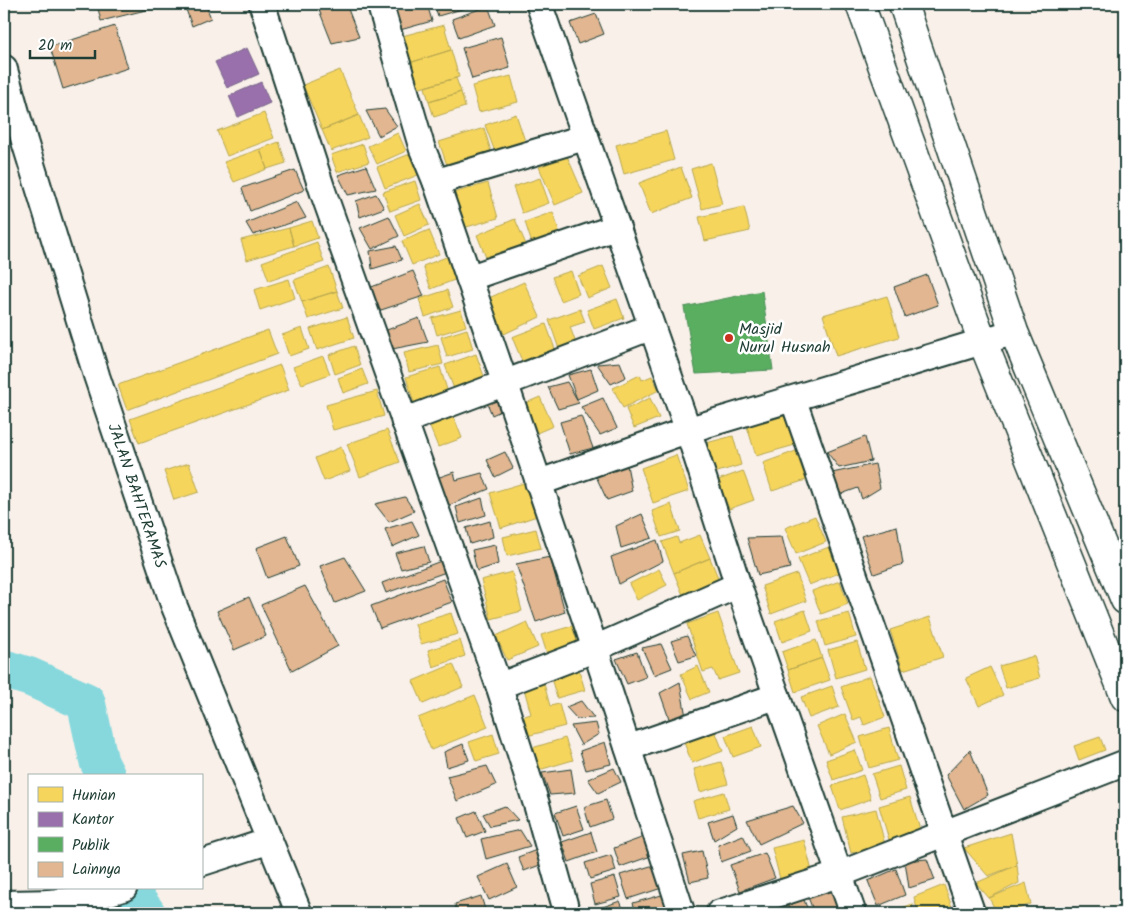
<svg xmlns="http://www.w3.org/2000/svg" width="1129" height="917" viewBox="0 0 1129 917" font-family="Kalam,sans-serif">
	<rect width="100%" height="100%" fill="#f9f0e9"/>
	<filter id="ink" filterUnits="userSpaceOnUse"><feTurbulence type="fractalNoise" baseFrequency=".02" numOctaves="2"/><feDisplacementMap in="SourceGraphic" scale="10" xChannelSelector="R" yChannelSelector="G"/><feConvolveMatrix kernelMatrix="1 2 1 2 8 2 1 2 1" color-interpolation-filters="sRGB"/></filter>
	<g filter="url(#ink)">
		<!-- homes -->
		<path fill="#f6d55c" stroke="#b6a750" d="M444 25 451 50 409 63 402 36Z
			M451 50 459 77 417 89 409 63Z
			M340 70 359 115 322 130 303 85Z
			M511 76 518 102 479 112 472 86Z
			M456 78 461 92 429 102 425 87Z
			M461 92 465 107 434 117 429 102Z
			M264 113 274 138 227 156 217 131Z
			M516 114 528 150 498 160 485 125Z
			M359 115 368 137 331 151 322 130Z
			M484 128 494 161 448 168 439 142Z
			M666 131 674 160 624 174 616 145Z
			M398 133 406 151 377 164 368 146Z
			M279 142 286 163 267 169 260 149Z
			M363 144 369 162 337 172 331 155Z
			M260 149 267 169 234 182 224 162Z
			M410 154 418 175 385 188 377 167Z
			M567 156 583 193 555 205 539 167Z
			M711 163 722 204 702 209 691 169Z
			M681 167 692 198 651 214 639 183Z
			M540 178 549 203 522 213 513 187Z
			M415 181 421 200 390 211 383 192Z
			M488 183 498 218 463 228 453 193Z
			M420 204 429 225 404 236 395 215Z
			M744 207 750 231 705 241 699 217Z
			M553 212 563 243 535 253 525 222Z
			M515 219 528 249 489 265 477 235Z
			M312 221 318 238 294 246 289 228Z
			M289 228 294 246 247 260 241 240Z
			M429 230 439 254 412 265 402 241Z
			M317 242 324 262 269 281 262 262Z
			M449 256 457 279 431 289 423 266Z
			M603 266 612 288 587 298 578 276Z
			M329 267 337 291 302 302 294 280Z
			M571 271 579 294 561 301 552 277Z
			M289 279 295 298 260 310 254 290Z
			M524 282 540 317 504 334 489 298Z
			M447 290 453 307 425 317 419 299Z
			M337 291 343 308 308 319 302 302Z
			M887 296 899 337 836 356 823 315Z
			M617 299 624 318 594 329 587 310Z
			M580 309 585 322 570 327 578 349 561 355 549 320Z
			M461 310 466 326 437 335 432 318Z
			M347 317 354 338 317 350 310 329Z
			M546 324 555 349 522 361 512 337Z
			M302 328 309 349 289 356 282 335Z
			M467 329 473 349 447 357 441 337Z
			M268 330 277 354 127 410 118 385Z
			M438 345 443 364 409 372 404 353Z
			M354 346 360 365 335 374 329 355Z
			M476 354 485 379 454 389 445 365Z
			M323 356 330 374 302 384 293 367Z
			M280 365 289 390 139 443 130 419Z
			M440 367 448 393 414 403 406 377Z
			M362 369 368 384 343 393 338 378Z
			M640 375 642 380 652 376 659 390 623 408 613 388Z
			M377 391 384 416 333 430 326 405Z
			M540 397 553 426 532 435 519 406Z
			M650 398 659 418 634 428 626 409Z
			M785 411 795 445 756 456 746 423Z
			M453 415 462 438 438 447 429 425Z
			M387 430 400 462 360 477 347 444Z
			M733 436 741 465 714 473 706 443Z
			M341 447 350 471 324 481 315 458Z
			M796 451 806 480 772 491 763 463Z
			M676 455 689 491 653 503 641 468Z
			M189 463 199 492 174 500 164 471Z
			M743 471 754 500 729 509 718 480Z
			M527 482 537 516 501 528 490 493Z
			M671 504 680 531 661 537 652 511Z
			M815 516 826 542 796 554 785 528Z
			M536 529 541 548 507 556 503 537Z
			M700 535 710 558 674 573 662 542 677 537 679 543Z
			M829 547 839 573 809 585 798 559Z
			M710 558 719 580 683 595 674 573Z
			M659 569 667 585 637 600 629 584Z
			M512 572 522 611 491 619 481 580Z
			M797 574 806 601 771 614 762 586Z
			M840 581 848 604 821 614 812 591Z
			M805 610 812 631 782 642 775 621Z
			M451 613 458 634 421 644 415 624Z
			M718 613 739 673 718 680 713 669 703 672 687 624Z
			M849 613 856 637 825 646 818 621Z
			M930 617 943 657 903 670 890 630Z
			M527 622 538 647 507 660 496 636Z
			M572 626 580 650 549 660 541 635Z
			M460 640 465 656 433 667 428 650Z
			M816 640 822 658 788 670 782 652Z
			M857 642 865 669 836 678 828 650Z
			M1034 656 1040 678 1006 688 999 666Z
			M822 658 830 680 795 692 788 670Z
			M453 664 463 687 423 704 413 681Z
			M698 666 709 692 692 699 681 674Z
			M578 667 585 690 557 698 550 675Z
			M990 667 1003 695 979 706 966 678Z
			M870 676 885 717 864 725 861 717 853 720 841 687Z
			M543 680 550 706 559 704 565 726 523 737 518 718 531 714 523 685Z
			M832 686 839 707 809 718 801 697Z
			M475 695 488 727 431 750 418 718Z
			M845 714 857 742 829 754 817 726Z
			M753 726 761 747 733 757 725 736Z
			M714 728 723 751 692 763 683 740Z
			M889 728 898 760 869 768 860 737Z
			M493 734 499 754 476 761 469 742Z
			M1100 737 1105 750 1079 760 1074 746Z
			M565 738 573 760 539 770 532 748Z
			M855 750 862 770 833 780 826 760Z
			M721 762 728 784 700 792 694 769Z
			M899 766 906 790 880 798 872 774Z
			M863 775 871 799 840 810 832 786Z
			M724 792 729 809 698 818 693 801Z
			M910 797 921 833 890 843 879 806Z
			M876 809 885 845 851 853 842 817Z
			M1011 833 1017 865 988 876 964 848Z
			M804 840 812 871 780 879 772 848Z
			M1017 865 1019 883 989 898 976 883Z
			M1026 883 1031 904 1007 913H997L989 898Z
			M944 885 952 907 937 913H918L914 897Z
			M913 904 912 913H887Z
			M1037 909 1038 913H1023Z"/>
		<!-- offices -->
		<path fill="#9970ab" stroke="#746187" d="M247 48 259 74 227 88 215 62Z
			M261 82 270 103 238 117 229 96Z"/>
		<!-- public -->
		<path fill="#5aae61" stroke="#488c54" d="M762 291 773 370 696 374 684 307Z"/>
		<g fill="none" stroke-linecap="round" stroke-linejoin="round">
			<!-- river -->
			<path stroke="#86d8dd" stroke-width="39" d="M4 669 30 677 86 702 99 762 106 776
				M127 888 146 913"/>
		</g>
		<!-- building -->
		<path fill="#e1b691" stroke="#1f3d34" d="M97 4H157L158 7 101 21Z
			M184 4H205L211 18 192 26Z
			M339 4H346L359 37 332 43 319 10Z
			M393 4H427L432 21 400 30Z
			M434 4H479L438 16Z
			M488 6 495 25 459 38 452 19Z
			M596 14 604 34 578 44 570 23Z
			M115 26 128 68 63 89 50 47Z
			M501 37 510 68 472 79 462 48Z
			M385 109 397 126 379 136 366 111Z
			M366 166 376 189 348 195 338 175Z
			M295 170 304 190 250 211 242 188Z
			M376 194 384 208 360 217 356 201Z
			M297 202 306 218 253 235 246 223Z
			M389 216 399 236 372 249 360 228Z
			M396 246 402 260 372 269 370 251Z
			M413 271 424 296 378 311 369 288Z
			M927 275 938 305 905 317 894 287Z
			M419 318 428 342 392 349 384 331Z
			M620 362 626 377 611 384 597 364Z
			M591 369 598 390 577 399 568 375Z
			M567 382 579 403 558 409 548 387Z
			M500 392 507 408 492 415 485 398Z
			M603 398 617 428 600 435 581 407Z
			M581 416 593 448 570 454 560 422Z
			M865 437 871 461 839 468 827 452Z
			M505 452 513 468 495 477 487 460Z
			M626 460 632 491 607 500 594 472Z
			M875 464 880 488 862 499 858 488 833 497 827 474Z
			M454 472 456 480 482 473 489 489 445 507 434 479Z
			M405 497 414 511 389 522 375 504Z
			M482 498 486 515 460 523 456 507Z
			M642 514 652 538 621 548 616 526Z
			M412 521 419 535 392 547 385 529Z
			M490 521 493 537 470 544 466 528Z
			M897 526 903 564 874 574 861 536Z
			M287 536 299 566 267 578 256 548Z
			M782 537 790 568 758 575 747 538Z
			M657 540 663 561 619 584 611 557Z
			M495 545 498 564 477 571 472 550Z
			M424 546 429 562 401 569 395 553Z
			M345 557 366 591 335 603 320 566Z
			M550 557 565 612 536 622 516 564Z
			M441 561 446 572 386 593 382 583Z
			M443 579 452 602 380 628 371 606Z
			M305 586 338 646 292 671 261 605Z
			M249 597 266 636 234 650 217 611Z
			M687 636 696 656 679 661 671 641Z
			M661 644 672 668 654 675 642 648Z
			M637 652 646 677 627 684 616 659Z
			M680 682 687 723 672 727 660 693Z
			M581 701 594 718 577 719 566 707Z
			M596 723 599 734 581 745 571 726Z
			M605 742 611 764 586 770 580 751Z
			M463 744 469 760 447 767 444 752Z
			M970 750 988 795 964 809 946 775Z
			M487 766 496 785 457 801 447 776Z
			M614 768 621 782 598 793 588 779Z
			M571 769 575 793 550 795 542 773Z
			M606 800 612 819 590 827 584 807Z
			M505 806 518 820 490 826 483 814Z
			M576 806 584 829 563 836 555 813Z
			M793 806 803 823 759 844 747 820Z
			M476 811 485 831 467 838 459 818Z
			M733 814 737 826 714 840 708 822Z
			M520 830 530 846 486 859 481 839Z
			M591 832 597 852 569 862 562 842Z
			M743 835 751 851 721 862 718 845Z
			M644 837 651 856 620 867 614 848Z
			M542 848 548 862 524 871 518 857Z
			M702 851 708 878 690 882 683 855Z
			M765 853 775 878 740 891 730 865Z
			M611 855 616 871 590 879 585 863Z
			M927 859 935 880 909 888 905 861Z
			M661 863 668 886 628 899 620 875Z
			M507 864 517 887 489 900 478 877Z
			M896 869 905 895 878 906 868 881Z
			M615 877 621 897 595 904 590 884Z
			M837 886 848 913H814L808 897Z
			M669 893 674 913H636L633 903Z
			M481 896 486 913H457L455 904Z
			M804 900 809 913H784L782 907Z
			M620 901 625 913H598L597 909Z
			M540 908 542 913H525Z"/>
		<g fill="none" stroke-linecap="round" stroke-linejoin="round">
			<defs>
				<g id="minor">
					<path d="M262 4 323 192 499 686"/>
					<path d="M380 4 422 148 436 182 505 383 651 327"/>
					<path d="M539 4 688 430 738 585 853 913"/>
					<path id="s1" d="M4 68 25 143 97 377 173 603 299 913"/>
					<path d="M436 182 586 137"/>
					<path d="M469 278 617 227"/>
					<path d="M793 399 972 913"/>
					<path d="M404 421 505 383 595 648 682 913"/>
					<path d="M538 483 688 430 1014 332"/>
					<path d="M628 748 777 696"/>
					<path d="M201 863 269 841"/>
					<path d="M4 903C48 904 81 902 124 888"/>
					<path d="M567 913 537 806 499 686 580 655 738 585"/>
					<path d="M719 913 840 874 1125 763"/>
				</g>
				<path id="highway" d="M860 4 982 340 1125 697
					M903 4 1014 332 1125 600"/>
			</defs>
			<!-- minor casing -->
			<use href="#minor" stroke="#1f3d34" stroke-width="29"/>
			<!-- highway casing -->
			<use href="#highway" stroke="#1f3d34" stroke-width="31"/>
			<!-- minor -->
			<use href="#minor" stroke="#fff" stroke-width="25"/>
			<!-- highway -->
			<use href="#highway" stroke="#fff" stroke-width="28"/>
		</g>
	</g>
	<!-- markers -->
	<circle fill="#c8321e" stroke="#fff" stroke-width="2" cx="729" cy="338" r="5"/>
	<g text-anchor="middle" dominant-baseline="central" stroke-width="5" stroke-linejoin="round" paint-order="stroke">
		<!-- poi labels -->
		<g font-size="16" fill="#1f3d34" stroke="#fff" text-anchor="start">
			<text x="739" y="329">Masjid<tspan x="739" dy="18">Nurul Husnah</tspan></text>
		</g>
		<!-- street labels -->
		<g font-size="16" fill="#1f3d34" stroke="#fff">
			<text stroke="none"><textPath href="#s1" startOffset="448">JALAN BAHTERAMAS</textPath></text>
		</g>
	</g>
	<!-- margin -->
	<rect width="1129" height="917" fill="none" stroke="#fff" stroke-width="20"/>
	<rect x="10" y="10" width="1109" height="897" fill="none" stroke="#1f3d34" stroke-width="2" filter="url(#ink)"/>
	<!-- legend -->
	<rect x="28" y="774" width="175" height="115" fill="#ffffff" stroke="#a5b1ae"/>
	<rect x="38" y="787" width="25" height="15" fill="#f6d55c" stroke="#a5b1ae"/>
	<text x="72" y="800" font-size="15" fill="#1f3d34">Hunian</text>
	<rect x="38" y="812" width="25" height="15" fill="#9970ab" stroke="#a5b1ae"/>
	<text x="72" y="824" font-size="15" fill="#1f3d34">Kantor</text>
	<rect x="38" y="837" width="25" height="15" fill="#5aae61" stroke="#a5b1ae"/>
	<text x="72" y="850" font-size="15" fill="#1f3d34">Publik</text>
	<rect x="38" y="862" width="25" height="15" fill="#e1b691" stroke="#a5b1ae"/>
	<text x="72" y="874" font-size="15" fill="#1f3d34">Lainnya</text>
	<!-- scale -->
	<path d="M30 50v8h65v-8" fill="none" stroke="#1f3d34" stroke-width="2.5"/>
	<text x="38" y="50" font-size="15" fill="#1f3d34" stroke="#ffffff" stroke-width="4" paint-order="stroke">20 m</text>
</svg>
